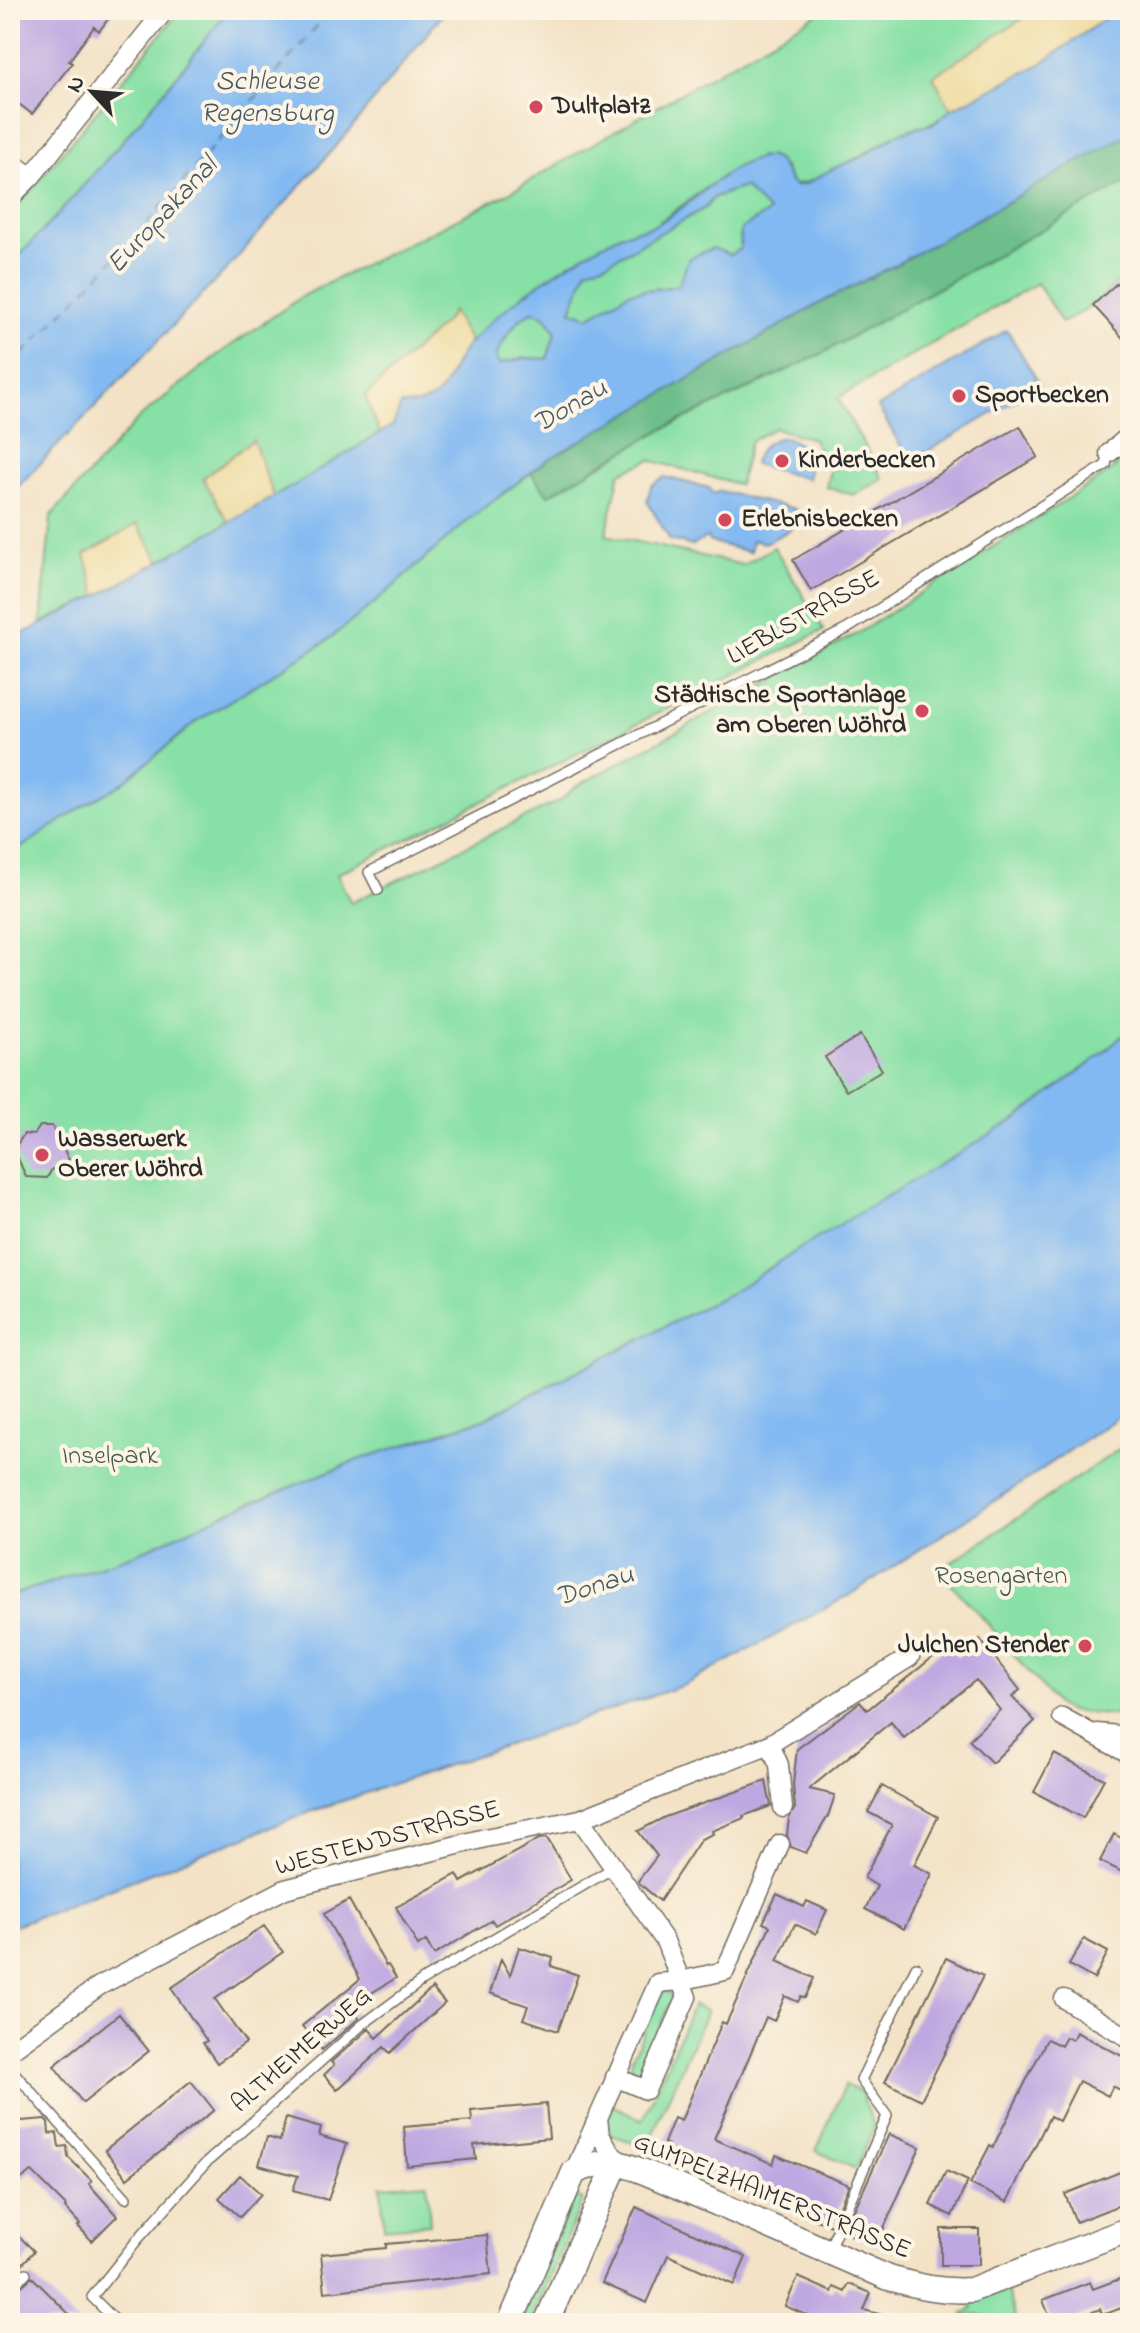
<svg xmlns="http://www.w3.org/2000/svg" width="1140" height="2333" viewBox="0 0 1140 2333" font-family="'Indie Flower',sans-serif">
	<rect width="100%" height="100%" fill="#fcf5e5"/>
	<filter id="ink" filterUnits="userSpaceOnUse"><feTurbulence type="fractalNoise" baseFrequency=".0125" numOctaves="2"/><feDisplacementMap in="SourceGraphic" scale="16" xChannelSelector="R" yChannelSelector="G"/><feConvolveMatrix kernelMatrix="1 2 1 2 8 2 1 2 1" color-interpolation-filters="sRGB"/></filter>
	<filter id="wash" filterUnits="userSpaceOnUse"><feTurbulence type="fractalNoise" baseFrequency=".006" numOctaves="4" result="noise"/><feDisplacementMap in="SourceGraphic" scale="32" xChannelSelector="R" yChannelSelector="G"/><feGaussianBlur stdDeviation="1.8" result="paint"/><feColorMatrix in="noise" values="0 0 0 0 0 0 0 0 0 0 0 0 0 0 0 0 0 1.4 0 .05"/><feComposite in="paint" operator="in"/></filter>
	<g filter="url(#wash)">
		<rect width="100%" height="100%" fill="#f3e2c6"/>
		<!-- green -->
		<path fill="#87e0a6" stroke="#598668" stroke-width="2" d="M181 10H228C161 100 87 184 10 266V215Z
			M824 10H1117L1085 31 1070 45 951 109C928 130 920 123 896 135 878 145 808 189 792 184L783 166 760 157 738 167 704 189 654 226 623 234 539 283 393 425 293 486 107 591 41 623 51 516 140 417 216 356 304 295 505 195Z
			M1130 180V271L1093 305 1062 323 1037 283 838 398 883 479 854 495 826 487 830 470 813 439 775 428 750 442 739 485 650 460 620 473 606 535 743 565 774 547 824 630 337 874 351 903 561 800 575 787 855 635 1111 471 1130 453V1029L1102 1054 1019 1117 953 1161 804 1246 731 1293 483 1419 358 1460 231 1511 133 1555 10 1596V855L83 806 120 785 197 721 325 642 372 605 472 517 531 473 549 495 661 430 819 355Z
			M744 187 770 212 741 229 740 249 730 255 713 248 679 286 630 292 589 317 571 311 587 268 606 263 705 208 714 197Z
			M533 311 544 315 556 332 547 359 524 358 499 365 496 356C504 339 515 319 533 311Z
			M1130 1442V1717L1068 1711 1058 1706 981 1616 939 1571Z
			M663 1990 673 1996 639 2073 631 2065 632 2058Z
			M693 2005 707 2011 646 2149 605 2131V2122L612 2105 643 2120Z
			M845 2085 861 2092 874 2127 856 2169 816 2151Z
			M427 2183 430 2224 384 2228 381 2186Z
			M575 2196 583 2200 530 2323H519Z
			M1006 2288 1017 2323C998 2323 986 2311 966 2316L963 2314 973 2309 971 2303Z"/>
		<!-- forest -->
		<path fill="#6dbe8b" stroke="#4c745b" stroke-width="2" d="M1130 133V180L819 355 661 430 548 495 531 473 547 460 824 301 895 265Z"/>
		<!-- sand -->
		<path fill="#eeda9e" stroke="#8c8264" stroke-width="2" d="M1036 10H1117L1041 64 951 109 933 76Z
			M452 311 470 342 452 369 440 396 380 433 365 396 446 321Z
			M253 440 274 497 229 523 203 478Z
			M137 524 160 561 97 596 85 555Z"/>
		<!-- water -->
		<path fill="#82b9f2" stroke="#56728e" stroke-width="2" fill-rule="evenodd" d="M228 10H446L349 131 227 269 10 495V266C87 184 161 100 228 10Z
			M1117 10H1130V133L895 265 824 301 547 460 472 517 372 605 325 642 197 721 120 785 83 806 10 855V640L107 591 293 486 393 425 401 405C454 407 442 371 471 341 508 301 571 260 620 235 631 230 644 230 655 225 695 205 723 163 769 156 784 161 783 173 792 184L796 186 806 184 832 169 862 157 899 133 935 123 951 109 1041 64ZM744 187 769 212 741 229 740 249 730 255 713 248 689 258 678 286 630 292 589 317 571 311 587 269 606 263 705 208 714 197ZM533 312 544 315 556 331 547 359 524 358 499 364 496 356C504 339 515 318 533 312Z
			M1007 330 1040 385 910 462 878 407Z
			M785 437C806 444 811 458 808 479L753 464C759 448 767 439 785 437Z
			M664 477 709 488 713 494 719 491 795 509 790 530 765 543 752 540 750 552 710 542 707 537 692 546 670 540 647 501 651 486Z
			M1130 1029V1409L1016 1487 848 1596 684 1685 313 1811 10 1927V1596L133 1555 231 1511 358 1460 484 1419 731 1293 804 1246 1019 1117 1102 1054Z"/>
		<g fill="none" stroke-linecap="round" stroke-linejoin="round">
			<!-- ferry -->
			<path stroke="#455667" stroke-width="2" stroke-dasharray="10 8" stroke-linecap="butt" d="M10 367 132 241 331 10"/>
		</g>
		<g id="blocks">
			<!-- building -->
			<path fill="#bda8e1" d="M10 10H115L99 31 94 27 69 61 72 63 32 114 10 97Z
				M1130 271V346L1093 305Z
				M1020 426 1038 457 811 591 793 560Z
				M860 1035 882 1070 846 1091 825 1057Z
				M40 1126H52L69 1160 62 1170 52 1169 47 1178 26 1177 14 1149 24 1134 34 1135Z
				M980 1639 1020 1690 1012 1697 1035 1721 992 1763 969 1740 1000 1710 976 1680 904 1738 891 1722 809 1789 835 1795 828 1816 806 1853 791 1847 787 1835 789 1818 795 1808 793 1784 797 1749 860 1702 867 1710 948 1645 957 1657Z
				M1054 1754 1104 1779 1083 1818 1034 1792Z
				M766 1781 771 1806 743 1816 744 1818 712 1831 713 1834 701 1839 660 1901 640 1884 638 1881 657 1856 638 1831 665 1817Z
				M882 1786 938 1817 914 1865 932 1874 904 1929 865 1909 877 1886 864 1878 892 1825 868 1812Z
				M1114 1834 1130 1843V1862L1124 1873 1100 1861Z
				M547 1838 571 1880 495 1925 492 1920 434 1955 426 1941 418 1946 396 1907 457 1874 461 1882 539 1839Z
				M777 1894 804 1907 807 1901 827 1910 816 1934 795 1924 777 1961 814 1978 805 1998 801 1996 798 2002 785 1996 774 2021 766 2017 714 2139 773 2164 776 2155 849 2185 831 2226 669 2160 672 2153 666 2151 668 2145 664 2143 674 2118 681 2121 722 2022 726 2024 770 1926 763 1923Z
				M349 1900 386 1966 388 1965 396 1978 350 2006 359 2018 322 2050 302 2026 360 1979 324 1914Z
				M264 1926 283 1952 215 1999 246 2043 217 2063 203 2043 207 2041 171 1988Z
				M1084 1939 1108 1952 1094 1979 1069 1965Z
				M519 1947 553 1958 551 1966 578 1975 558 2031 523 2019 528 2006 490 1993 501 1959 510 1975Z
				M946 1958 983 1976 921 2100 885 2082Z
				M432 1988 445 2003 390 2053 384 2047 337 2090 324 2075 334 2065 331 2062 369 2029 377 2038Z
				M119 2014 149 2051 83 2103 54 2066Z
				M1076 2032 1130 2060V2095L1113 2086 1108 2096 1079 2081 1059 2121 1050 2116 1007 2202 970 2184 990 2145 993 2147 1047 2039 1061 2046 1066 2037 1072 2040Z
				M191 2081 214 2110 127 2178 105 2150Z
				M546 2104 549 2138 474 2145 476 2159 407 2166 404 2127 472 2121 471 2111Z
				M286 2118 321 2128 319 2136 347 2144 328 2200 293 2190 298 2176 259 2165 267 2137 280 2141Z
				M45 2119 48 2122 49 2134 57 2133 59 2147 67 2146 68 2157 92 2181 89 2184 117 2216 92 2241 78 2226 80 2224 65 2208 66 2206 32 2172 10 2186V2122Z
				M889 2134 920 2147 876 2246 844 2232Z
				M1130 2168V2201L1076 2222 1065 2194Z
				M946 2171 968 2181 952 2216 930 2205Z
				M240 2175 261 2194 240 2217 219 2198Z
				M636 2207 746 2257 734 2285 668 2255 647 2303 602 2283Z
				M10 2227 34 2251 10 2278Z
				M941 2229H979V2265H941Z
				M487 2235 491 2274 325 2292 321 2254 386 2248V2244Z
				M1130 2275V2305L1102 2315 1100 2309 1064 2323H1052L1043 2300 1090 2282 1093 2289Z
				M32 2277 78 2323H10V2296Z
				M798 2277 832 2292 834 2287 845 2292 849 2284 871 2293 864 2310 894 2318 893 2323H825L785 2306Z"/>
		</g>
	</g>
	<g filter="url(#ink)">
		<use href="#blocks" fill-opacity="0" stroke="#716b61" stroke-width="2"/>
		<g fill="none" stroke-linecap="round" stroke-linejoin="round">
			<defs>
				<path id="service" d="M378 890 369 872 847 629 1106 465 1109 453
					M10 2068 126 2198
					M828 2251 887 2116 861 2080 916 1967
					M10 2289 26 2273
					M118 2323 92 2297 138 2239 206 2163 362 2025 423 1980 613 1868"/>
				<path id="minor" d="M10 161 31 177 10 198
					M31 177 165 10
					M1109 453 1130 435
					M1062 1717 1130 1755
					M1097 1733 1130 1736
					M770 1744 779 1765 783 1808
					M580 1819 665 1941 687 1997 646 2090 615 2077
					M1064 1999 1130 2039
					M11 2050 99 1986 285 1889 485 1838 580 1819 770 1744 910 1657
					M617 2162 600 2135 598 2118 658 1983 680 1981 725 1971 780 1844
					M574 2172 597 2120"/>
				<path id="tertiary" d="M510 2323 574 2172C610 2158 612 2160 647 2173L889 2278C917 2286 942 2292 971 2290L1130 2229
					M546 2323 617 2162"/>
			</defs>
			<!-- service casing -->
			<use href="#service" stroke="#716b61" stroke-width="12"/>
			<!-- minor casing -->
			<use href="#minor" stroke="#716b61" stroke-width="21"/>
			<!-- tertiary casing -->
			<use href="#tertiary" stroke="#716b61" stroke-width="27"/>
			<!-- service -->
			<use href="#service" stroke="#fff" stroke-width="9"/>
			<!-- minor -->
			<use href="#minor" stroke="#fff" stroke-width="18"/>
			<!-- tertiary -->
			<use href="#tertiary" stroke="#fff" stroke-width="24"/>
		</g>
	</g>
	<!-- markers -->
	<g fill="#d1495b" stroke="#fcf5e5" stroke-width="3">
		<circle cx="536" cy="107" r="8"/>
		<circle cx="959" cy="396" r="8"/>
		<circle cx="782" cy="461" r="8"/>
		<circle cx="725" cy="520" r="8"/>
		<circle cx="922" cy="711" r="8"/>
		<circle cx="42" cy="1155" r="8"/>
		<circle cx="1085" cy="1646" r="8"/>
	</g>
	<g text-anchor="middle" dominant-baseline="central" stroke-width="8" stroke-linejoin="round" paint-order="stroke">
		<!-- poi labels -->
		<g font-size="26" font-weight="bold" fill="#2b2b2b" stroke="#fcf5e5" text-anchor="start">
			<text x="552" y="107">Dultplatz</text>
			<text x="975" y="396">Sportbecken</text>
			<text x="798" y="461">Kinderbecken</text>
			<text x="741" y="520">Erlebnisbecken</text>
			<text x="906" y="696" text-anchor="end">Städtische Sportanlage<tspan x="906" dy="30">am Oberen Wöhrd</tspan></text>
			<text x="58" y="1140">Wasserwerk<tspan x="58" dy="30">Oberer Wöhrd</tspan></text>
			<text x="1069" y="1646" text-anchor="end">Julchen Stender</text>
		</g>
		<!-- street labels -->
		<g font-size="26" fill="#2b2b2b" stroke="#fcf5e5">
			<text transform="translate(804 618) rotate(-29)">LIEBLSTRASSE</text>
			<text transform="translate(388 1839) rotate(-15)">WESTENDSTRASSE</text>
			<text transform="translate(302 2051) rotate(-41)">ALTHEIMERWEG</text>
			<text transform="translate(772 2197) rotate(22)">GUMPELZHAIMERSTRASSE</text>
		</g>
		<!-- park labels -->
		<g font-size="26" fill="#42584a" stroke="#fcf5e5">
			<text x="110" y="1457">Inselpark</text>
			<text x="1001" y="1577">Rosengarten</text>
		</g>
		<!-- water labels -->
		<g font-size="28" font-style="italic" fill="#455667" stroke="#fcf5e5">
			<text x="267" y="82">Schleuse<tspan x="267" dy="32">Regensburg</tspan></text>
			<text transform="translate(163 216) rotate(-47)">Europakanal</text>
			<text transform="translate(571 407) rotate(-30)">Donau</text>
			<text transform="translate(595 1587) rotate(-18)">Donau</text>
		</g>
	</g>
	<!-- margin -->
	<rect width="1140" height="2333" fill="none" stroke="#fcf5e5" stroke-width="40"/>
	<!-- north arrow -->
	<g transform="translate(92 92) rotate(296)" stroke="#fcf5e5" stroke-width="6" paint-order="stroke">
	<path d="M0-6L14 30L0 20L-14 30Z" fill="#2b2b2b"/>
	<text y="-12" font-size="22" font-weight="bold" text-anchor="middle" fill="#2b2b2b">N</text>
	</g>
</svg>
